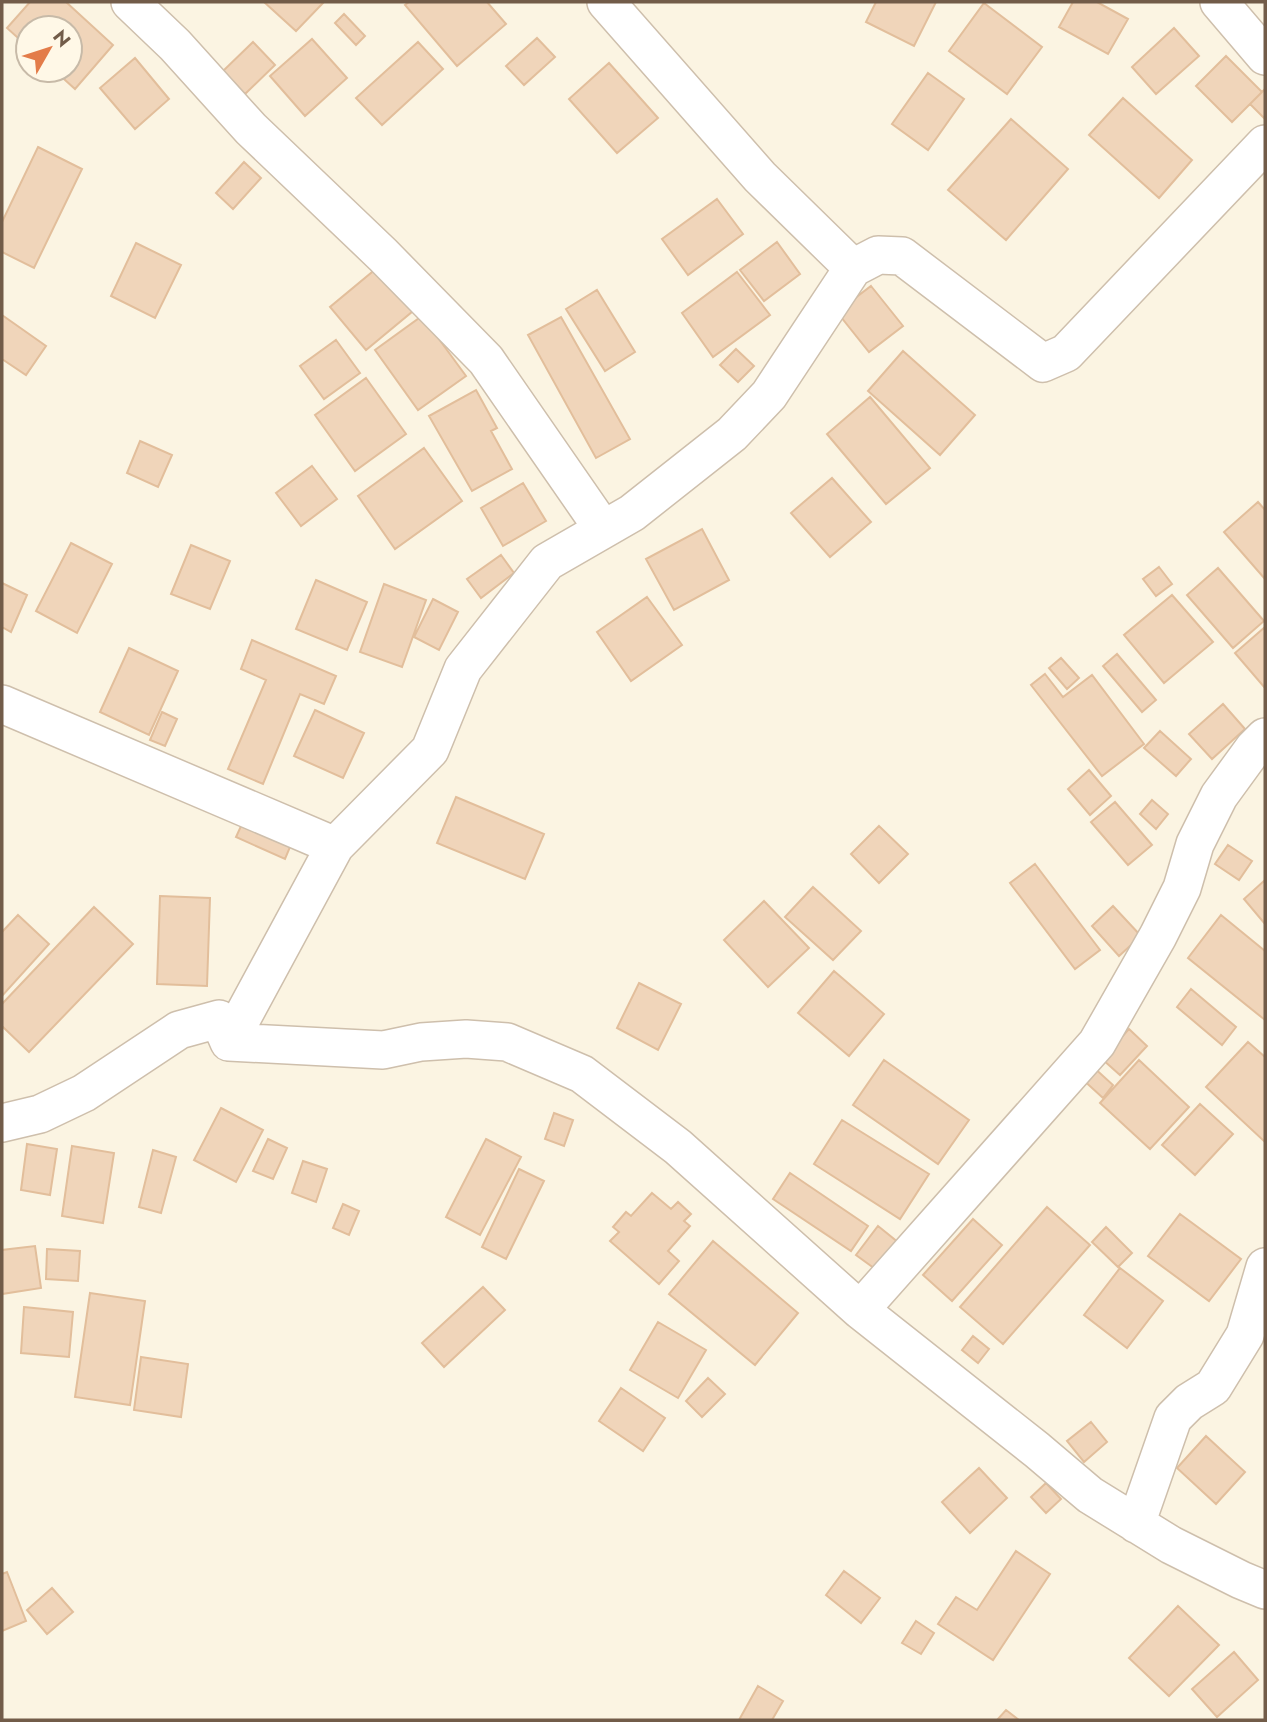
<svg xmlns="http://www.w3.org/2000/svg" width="1267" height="1722" viewBox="0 0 1267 1722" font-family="Jost,sans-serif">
	<rect width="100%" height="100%" fill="#fbf4e2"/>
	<!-- building -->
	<path fill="#f0d5ba" stroke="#e2be9b" stroke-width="2" d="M30 2H66L113 45 75 89 54 70H70V28H28V47L7 28Z
		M264 2H324L296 31Z
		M409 2H487L506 24 457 66 405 5Z
		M876 2H936L914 46 866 22Z
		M1073 2H1097L1128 19 1108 54 1059 27Z
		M984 3 1042 47 1007 94 949 51Z
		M344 14 365 36 356 45 335 23Z
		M1174 28 1199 56 1156 94 1132 67Z
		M537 38 555 57 524 85 506 66Z
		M312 39 347 78 305 116 270 76Z
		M253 42 275 65 245 94 223 71Z
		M418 42 443 69 382 125 356 98Z
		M1226 56 1262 92 1232 122 1196 86Z
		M135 58 169 99 135 129 100 88Z
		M609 63 658 118 617 153 569 99Z
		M928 73 964 99 928 150 892 124Z
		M1265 89V116L1264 118 1250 104Z
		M1123 98 1192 160 1159 198 1089 135Z
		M1011 119 1068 169 1006 240 948 190Z
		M38 147 82 169 34 268 2 252V222Z
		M244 162 261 178 233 209 216 193Z
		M717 199 743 234 688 275 662 239Z
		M777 242 800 274 764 301 740 270Z
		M136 243 181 265 155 318 111 296Z
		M377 268 413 311 366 350 330 307Z
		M737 272 770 315 713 357 682 313Z
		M871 286 903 326 869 352 837 312Z
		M597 290 635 352 605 371 566 309Z
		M2 315 46 346 26 375 2 359Z
		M422 316 466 376 418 410 375 350Z
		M561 317 630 439 596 458 528 335Z
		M336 340 360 373 324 399 300 366Z
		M736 349 754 366 738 382 720 365Z
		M903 351 975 415 940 455 868 391Z
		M366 378 406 434 355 471 315 415Z
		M476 390 497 428 491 431 512 469 472 491 429 416Z
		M870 397 930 468 886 504 827 434Z
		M140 441 172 455 158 487 127 473Z
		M424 448 462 501 395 549 358 496Z
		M312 466 337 499 301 526 276 493Z
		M832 478 871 522 830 557 791 513Z
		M523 483 546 521 503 546 481 508Z
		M1258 502 1265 510V579L1224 532Z
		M702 529 729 580 674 610 646 559Z
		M71 543 112 564 77 633 36 611Z
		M191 545 230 561 210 609 171 594Z
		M501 555 514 573 481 598 467 579Z
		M1159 567 1172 584 1156 596 1143 579Z
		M1218 568 1264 621 1233 648 1187 595Z
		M316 580 367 602 347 650 296 629Z
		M2 583 27 595 11 632 2 627Z
		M384 584 426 600 402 667 360 652Z
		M1172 595 1213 642 1164 683 1124 635Z
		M647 597 682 645 631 681 597 632Z
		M433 599 458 612 439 650 414 637Z
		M1265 627V688L1235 653Z
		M252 640 336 676 324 704 300 694 263 784 228 769 266 680 241 669Z
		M129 648 178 671 149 735 100 712Z
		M1117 654 1156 700 1142 712 1103 666Z
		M1061 658 1079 678 1067 689 1049 668Z
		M1045 674 1063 697 1092 675 1144 744 1102 776 1031 685Z
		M1223 704 1245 729 1212 759 1189 734Z
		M315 710 364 733 343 778 294 756Z
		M162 712 177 719 165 746 150 740Z
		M1160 731 1191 759 1176 776 1144 748Z
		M1089 770 1111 796 1090 815 1068 789Z
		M456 797 544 834 525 879 437 843Z
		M1152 800 1168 814 1156 829 1140 814Z
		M1115 802 1152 845 1128 865 1091 822Z
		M247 813 295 835 285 859 236 837Z
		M879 826 908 854 879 883 851 854Z
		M1228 845 1252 861 1239 880 1215 864Z
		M1035 864 1100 950 1075 969 1010 883Z
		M1265 880V924L1244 899Z
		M813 887 861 931 833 960 785 917Z
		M160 896 210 898 207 986 157 984Z
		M764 901 809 948 768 987 724 940Z
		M1113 906 1141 936 1119 956 1092 926Z
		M94 907 133 944 29 1052 2 1026V1004Z
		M18 915 49 944 2 996V932Z
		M1221 915 1265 951V1020L1188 958Z
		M834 971 884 1014 849 1056 798 1013Z
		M639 983 681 1004 658 1050 617 1028Z
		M1191 989 1236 1027 1222 1045 1177 1007Z
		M1129 1029 1147 1046 1120 1075 1102 1059Z
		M1248 1042 1265 1057V1142L1206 1087Z
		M884 1060 969 1120 938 1164 853 1105Z
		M1139 1060 1189 1107 1150 1149 1100 1103Z
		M1091 1065 1113 1085 1103 1098 1080 1077Z
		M1200 1104 1233 1134 1195 1175 1162 1145Z
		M221 1108 263 1130 236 1182 194 1160Z
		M554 1113 573 1120 564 1146 545 1139Z
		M842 1120 929 1174 900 1219 814 1164Z
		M268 1139 287 1148 273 1179 253 1171Z
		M486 1139 521 1157 480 1235 446 1217Z
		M27 1144 57 1149 50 1195 21 1190Z
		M72 1146 114 1153 103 1223 62 1216Z
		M153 1150 176 1157 161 1213 139 1207Z
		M303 1161 327 1169 316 1202 292 1193Z
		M519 1169 544 1181 506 1259 482 1247Z
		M790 1173 868 1226 851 1251 773 1199Z
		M652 1193 671 1209 678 1202 691 1214 684 1221 690 1226 668 1251 679 1261 659 1284 610 1241 619 1232 613 1227 626 1212 631 1216Z
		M343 1204 359 1211 349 1235 333 1228Z
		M1047 1207 1090 1245 1003 1344 960 1307Z
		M1180 1214 1241 1259 1209 1301 1148 1256Z
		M973 1219 1002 1245 952 1301 923 1275Z
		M878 1226 899 1243 878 1271 856 1255Z
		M1106 1227 1132 1253 1118 1267 1092 1242Z
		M713 1241 798 1313 755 1365 669 1294Z
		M35 1246 41 1288 2 1294V1250Z
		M47 1249 80 1251 78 1281 46 1279Z
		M1120 1268 1163 1301 1127 1348 1084 1315Z
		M483 1287 505 1310 444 1367 422 1343Z
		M90 1293 145 1301 130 1405 75 1397Z
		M24 1307 73 1312 69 1357 21 1353Z
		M658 1322 706 1350 678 1398 630 1370Z
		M973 1336 989 1349 978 1363 962 1350Z
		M141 1357 188 1364 181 1417 134 1410Z
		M708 1378 725 1394 702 1417 686 1401Z
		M621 1388 665 1418 643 1451 599 1421Z
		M1091 1422 1107 1442 1084 1462 1067 1441Z
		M1206 1436 1245 1472 1216 1504 1177 1468Z
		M979 1468 1007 1498 970 1533 942 1502Z
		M1046 1483 1061 1499 1046 1513 1031 1497Z
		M1016 1551 1050 1574 993 1660 938 1624 956 1597 977 1610Z
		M844 1571 880 1598 861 1623 826 1595Z
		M7 1572 26 1621 2 1631V1574Z
		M52 1588 73 1612 47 1634 27 1610Z
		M1178 1606 1219 1645 1169 1696 1129 1658Z
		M916 1621 934 1633 921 1654 902 1643Z
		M1234 1652 1258 1680 1217 1717 1192 1689Z
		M758 1686 783 1701 772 1720H739Z
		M1006 1710 1019 1720H997Z"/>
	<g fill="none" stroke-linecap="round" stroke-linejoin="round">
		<defs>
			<path id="street" d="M130 2 175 45 251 129 383 255 486 360 603 529
				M606 2 760 177 853 268
				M1219 2 1265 56
				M2 704 335 846 229 1042
				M335 846 430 750 463 669 547 562 632 513 732 434 769 395 853 268 878 255 902 256 1043 363 1066 353 1265 144
				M2 1123 40 1114 84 1093 179 1030 219 1019 229 1042 383 1050 421 1042 466 1039 507 1042 582 1074 678 1147 860 1310 1037 1450 1090 1495 1171 1545 1241 1580 1265 1590
				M860 1310 1097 1043 1158 936 1182 888 1195 844 1219 796 1254 748 1265 737
				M1136 1524 1173 1418 1189 1402 1213 1387 1245 1335 1265 1267"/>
		</defs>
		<!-- street casing -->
		<use href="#street" stroke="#cebfac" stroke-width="40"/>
		<!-- street -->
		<use href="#street" stroke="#fff" stroke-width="37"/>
	</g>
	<!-- border -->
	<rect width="1267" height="1722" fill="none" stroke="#725c49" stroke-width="7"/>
	<!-- north arrow -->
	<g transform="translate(49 49) rotate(51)"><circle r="33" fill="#fff8e7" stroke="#c7baa8" stroke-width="2"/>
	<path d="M0-5L12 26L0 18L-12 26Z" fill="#e37c49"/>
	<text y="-10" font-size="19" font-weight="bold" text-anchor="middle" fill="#725c49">N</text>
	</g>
</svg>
